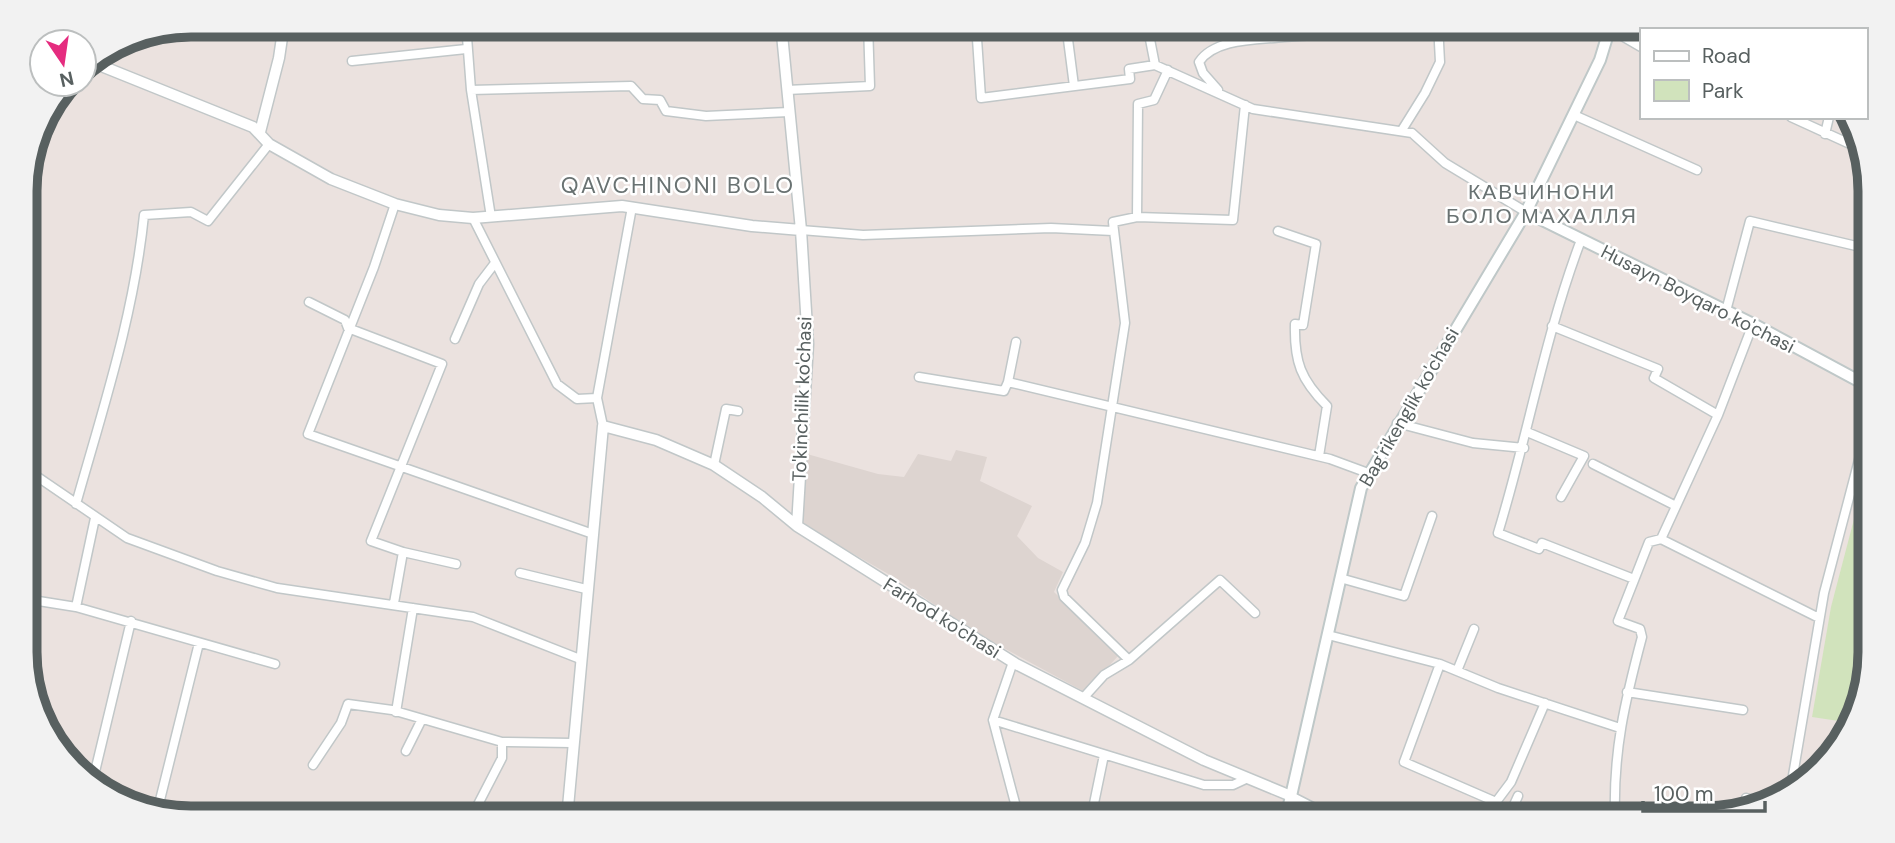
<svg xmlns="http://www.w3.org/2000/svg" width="1895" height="843" viewBox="0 0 1895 843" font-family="'DM Sans',sans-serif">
	<rect width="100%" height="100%" fill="#ebe2df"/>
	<!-- education -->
	<path fill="#ddd4d0" d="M956 450 987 457 980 481 1032 506 1017 536 1038 558 1063 572 1054 592 1119 655 1085 692 976 633 897 579 800 523 807 454 878 474 904 477 918 454 951 461Z"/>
	<!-- green -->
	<path fill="#d1e3bc" d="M1870 458V653L1858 716 1852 723 1812 717 1831 607Z"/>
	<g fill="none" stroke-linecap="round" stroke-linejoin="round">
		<defs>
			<path id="minor" d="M466 24 471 90 631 86 643 99 660 100 666 111 706 116 789 112
				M976 24 981 98 1130 79 1129 69 1155 65 1253 109 1412 133 1445 163 1526 212
				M1066 24 1074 86
				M1147 24 1155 65
				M1610 29 1641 47
				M1284 37 1314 35
				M352 61 466 49
				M471 90 491 217
				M787 90 870 86 868 24
				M1218 90 1203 73 1199 62C1215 38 1258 40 1284 37L1283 24
				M1574 115 1697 170
				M1791 117 1861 149
				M1402 130 1425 93 1440 62 1438 24
				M1825 134 1829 117
				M395 204 374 267 308 434 593 534
				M1137 217 1138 104 1154 100 1168 70
				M473 218 557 384 577 399 597 398
				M801 230 863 235 1051 228 1113 231
				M1278 231 1316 244 1303 325 1295 324C1294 362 1301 380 1327 406L1319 456
				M1581 240C1545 335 1528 435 1498 533L1539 549 1542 543 1634 579
				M309 302 345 320 348 328 442 364 371 541 403 552
				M1726 311 1750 221 1869 249
				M1552 326 1658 369 1654 378 1718 415
				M455 339 479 284 495 263
				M919 377 1004 391 1008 382 1330 459 1368 473
				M1008 382 1016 342
				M1397 423 1473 443 1524 448
				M603 426 597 398 632 207
				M1527 432 1584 456 1561 497
				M1593 464 1676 506
				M714 465 726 409 738 411
				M26 469 127 538 217 571 277 588 473 617 580 659
				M76 504C103 408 134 315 144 215L191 212 208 221 269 144
				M1661 539 1718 415 1753 324
				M520 573 586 589
				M1340 578 1404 596 1432 516
				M26 599 76 607 275 664
				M394 603 403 552 456 564
				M76 607 95 518
				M1328 635 1440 664 1498 688 1620 728
				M1129 660 1064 597 1062 590 1085 543 1097 503 1125 323 1113 222 1137 217 1233 220 1245 105
				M1013 662 993 720 1019 818
				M1440 664 1404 762 1496 802 1511 782 1545 703
				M1457 671 1474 629
				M1627 692 1743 710
				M1085 696 1104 675 1129 660 1220 580 1255 613
				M396 712 413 608
				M993 720 1204 785H1233L1248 778
				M406 751 422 719
				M313 765 341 723 348 704 392 710 502 742 572 743
				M93 780 131 621
				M1790 793 1824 593 1870 418
				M1291 796 1334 818
				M1744 808 1746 798 1762 802
				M157 812 199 643
				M366 814 374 818
				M471 818 502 758V742
				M1091 818 1104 755
				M1508 818 1518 796
				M1615 818C1613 751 1625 701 1642 637L1640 629 1618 621 1649 542 1661 539 1819 618"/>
			<path id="tertiary" d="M781 24 801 230 808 344 797 526
				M89 61 253 127 269 144 331 179 395 204 439 215 473 218 622 206 752 226 801 230
				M260 132 279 58 284 24
				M567 818 603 426 656 440 714 465 762 497 797 526 1016 664 1204 760 1291 796"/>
			<path id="secondary" d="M1526 212 1753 324 1870 387
				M1286 818 1361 488 1526 212 1600 60 1611 24"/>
		</defs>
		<!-- minor casing -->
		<use href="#minor" stroke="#c1c7c8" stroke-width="11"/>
		<!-- tertiary casing -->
		<use href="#tertiary" stroke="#c1c7c8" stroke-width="13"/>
		<!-- secondary casing -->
		<use href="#secondary" stroke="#bfc8c8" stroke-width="14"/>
		<!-- minor -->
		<use href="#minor" stroke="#fff" stroke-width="8"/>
		<!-- tertiary -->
		<use href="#tertiary" stroke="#fff" stroke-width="10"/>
		<!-- secondary -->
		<use href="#secondary" stroke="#fff" stroke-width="10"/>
	</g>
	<g text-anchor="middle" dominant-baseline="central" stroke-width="5" stroke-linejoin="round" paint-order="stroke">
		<!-- street labels -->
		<g font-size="19" fill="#586060" stroke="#fff">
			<text transform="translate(1698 299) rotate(27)">Husayn Boyqaro ko'chasi</text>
			<text transform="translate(802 399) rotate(-88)">To'kinchilik ko'chasi</text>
			<text transform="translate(1409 407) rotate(-60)">Bag'rikenglik ko'chasi</text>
			<text transform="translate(942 618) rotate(32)">Farhod ko'chasi</text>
		</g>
		<!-- neighbourhood labels -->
		<g font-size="21" letter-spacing="2" fill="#697272" stroke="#fff">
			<text x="1542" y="192">КАВЧИНОНИ<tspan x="1542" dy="24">БОЛО МАХАЛЛЯ</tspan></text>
		</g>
		<!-- quarter labels -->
		<g font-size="23" letter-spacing="2" fill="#697272" stroke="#fff">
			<text x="678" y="185">QAVCHINONI BOLO</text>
		</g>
	</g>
	<!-- crop -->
	<path d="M0 0H1895V843H0ZM191 37H1704A154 154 0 0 1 1858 191V652A154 154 0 0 1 1704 806H191A154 154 0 0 1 37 652V191A154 154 0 0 1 191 37Z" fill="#f2f2f2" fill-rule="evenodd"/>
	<path fill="none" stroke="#586060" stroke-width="9" d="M191 37H1704A154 154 0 0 1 1858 191V652A154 154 0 0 1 1704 806H191A154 154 0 0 1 37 652V191A154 154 0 0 1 191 37Z"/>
	<!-- legend -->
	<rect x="1640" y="28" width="228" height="91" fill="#ffffff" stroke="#bcbfbf" stroke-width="2"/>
	<rect x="1654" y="51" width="35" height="10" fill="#ffffff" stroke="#bcbfbf" stroke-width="2"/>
	<text x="1702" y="63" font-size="21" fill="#586060">Road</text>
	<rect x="1654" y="80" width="35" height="21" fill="#d1e3bc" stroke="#bcbfbf" stroke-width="2"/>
	<text x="1702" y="98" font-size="21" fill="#586060">Park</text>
	<!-- north arrow -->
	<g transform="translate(63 63) rotate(167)"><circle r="33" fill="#ffffff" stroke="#bcbfbf" stroke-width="2"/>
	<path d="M0-5L12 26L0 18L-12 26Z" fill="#e52c7f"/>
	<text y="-10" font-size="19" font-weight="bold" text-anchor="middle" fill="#586060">N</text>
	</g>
	<!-- scale -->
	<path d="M1643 801v10h122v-10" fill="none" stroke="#586060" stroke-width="3.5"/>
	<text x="1654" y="801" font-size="21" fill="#586060" stroke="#ffffff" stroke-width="5" paint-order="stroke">100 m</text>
</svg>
